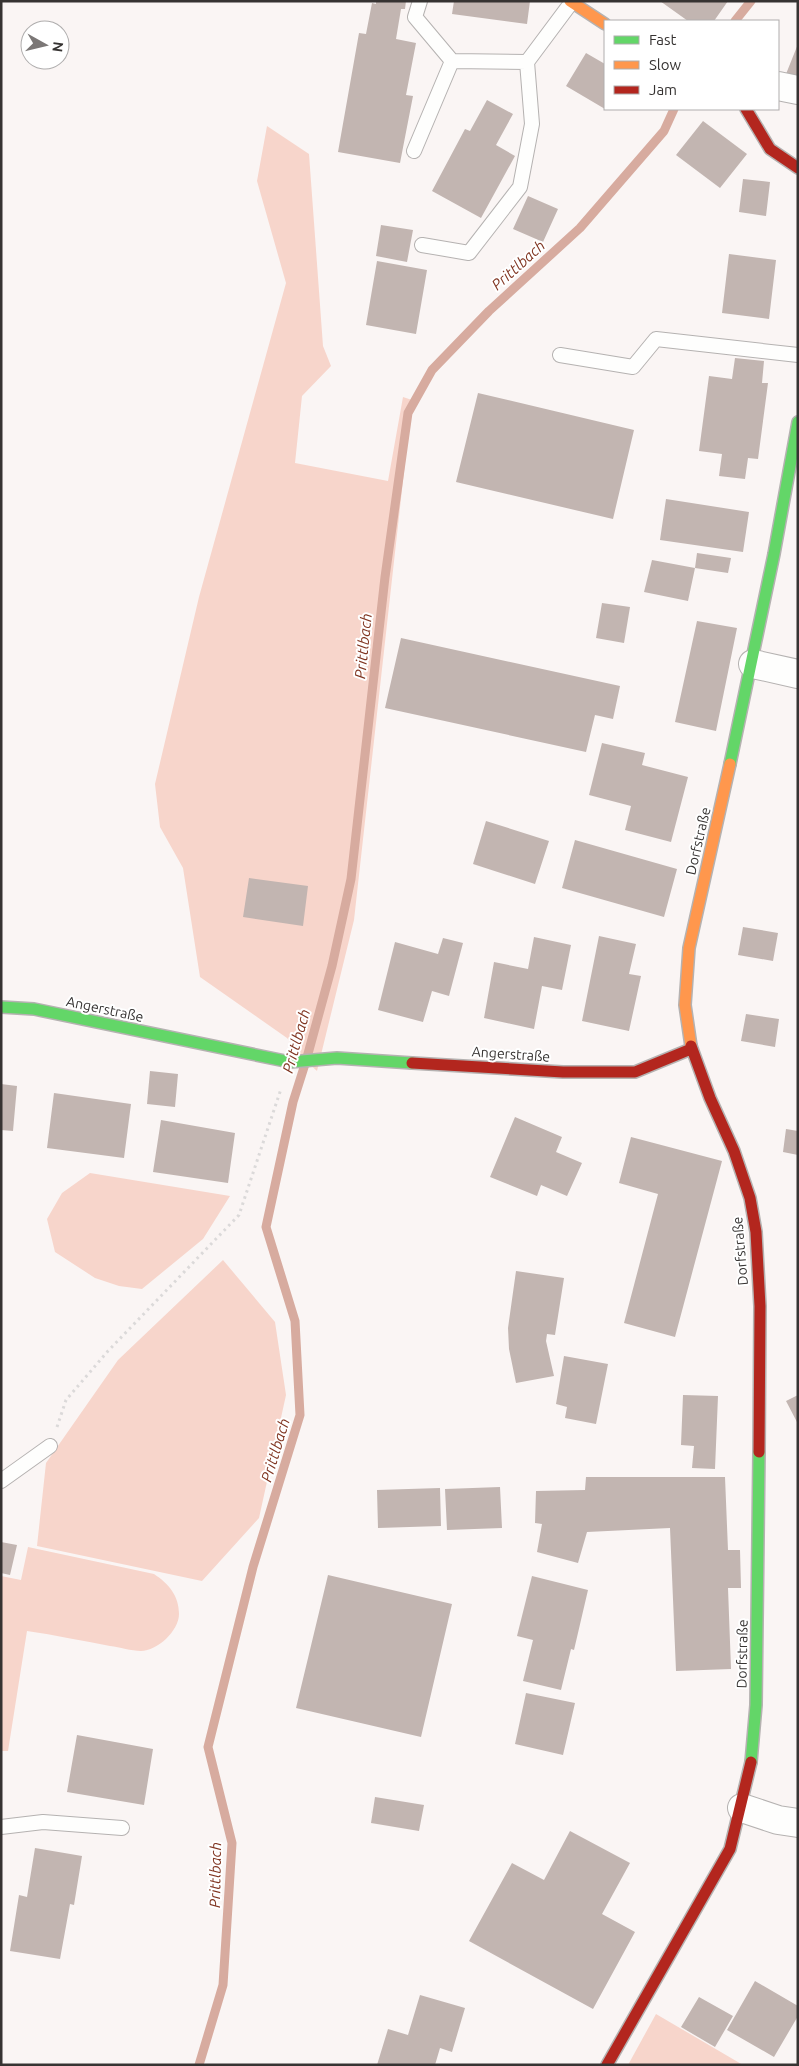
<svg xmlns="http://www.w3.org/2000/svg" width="799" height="2066" viewBox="0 0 799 2066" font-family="Ubuntu,sans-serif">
	<rect width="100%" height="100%" fill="#faf5f4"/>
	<!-- green -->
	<path fill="#f7d5cb" d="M267 126 309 154 323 346 331 366 302 396 295 463 388 481 403 397 412 400 354 920 317 1071 306 1061 287 1038 200 977 183 868 160 827 155 784 199 597 286 283 257 181Z
		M90 1173 230 1196 203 1239 142 1289 119 1286 95 1278 55 1252 47 1219 62 1193Z
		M223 1260 275 1322 286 1395 259 1518 202 1581 37 1546 46 1463 118 1360Z
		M28 1547 154 1574C169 1584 179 1596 179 1614 179 1631 157 1651 141 1651 131 1651 120 1647 110 1646 83 1641 55 1635 27 1631L8 1751H1V1576L21 1580Z
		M656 2014 743 2065H628Z"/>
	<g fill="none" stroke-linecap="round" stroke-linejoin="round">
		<!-- stream -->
		<path stroke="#d7ab9f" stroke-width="9" d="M735 21 751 1
			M199 2065 223 1985 232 1843 208 1747 253 1567 300 1415 295 1321 266 1227 293 1102 306 1061 332 966 351 879 385 577 408 413 432 370 489 311 580 228 664 131 674 109"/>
	</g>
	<!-- building -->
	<path fill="#c2b5b1" d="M376 1H406L405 9H401L396 39 416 43 406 95 413 96 400 163 338 152 359 33 366 34 372 3 376 4Z
		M454 1H530L527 24 452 14Z
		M660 1H728L714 21H688Z
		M798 44V78L786 74Z
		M586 53 605 64V109L566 86Z
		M487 100 513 114 496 145 515 156 481 218 432 191 465 129 470 131Z
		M703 121 747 154 720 188 676 155Z
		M743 179 770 182 766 216 739 212Z
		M528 196 558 209 543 242 513 229Z
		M381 225 413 230 407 262 376 256Z
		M729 254 776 260 769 319 722 313Z
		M377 261 427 270 416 334 366 325Z
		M735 358 764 361 762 383H768L758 459 748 458 745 479 719 476 722 454 699 451 709 376 732 379Z
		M478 393 634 430 613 519 456 482Z
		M666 499 749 512 743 552 660 540Z
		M697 553 731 558 728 573 695 568Z
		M652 560 695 568 688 601 644 592Z
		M602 603 630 607 624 643 596 638Z
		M697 621 737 628 716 731 675 722Z
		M401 638 620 686 613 719 595 715 586 752 385 708Z
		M602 743 645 753 642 765 688 777 671 842 625 830 631 806 589 795Z
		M486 821 549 841 535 884 473 864Z
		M575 840 677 869 664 917 562 888Z
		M249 878 308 886 303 926 243 917Z
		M743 927 778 933 773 961 738 955Z
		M599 936 636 944 629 974 641 976 629 1031 582 1021Z
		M534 937 571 945 562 990 542 986 534 1029 484 1018 494 962 528 969Z
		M443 938 463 943 449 996 432 991 423 1022 378 1010 395 942 438 954Z
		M746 1014 779 1019 775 1047 741 1041Z
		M150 1071 178 1074 175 1107 147 1104Z
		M1 1084 17 1086 13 1131 1 1130Z
		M54 1093 131 1104 124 1158 47 1148Z
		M515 1117 562 1137 556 1152 582 1163 567 1196 541 1185 537 1196 490 1177Z
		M161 1120 235 1133 228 1183 153 1172Z
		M786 1129 798 1131V1155L783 1152Z
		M631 1137 722 1161 675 1337 624 1323 658 1194 619 1183Z
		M516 1271 564 1278 555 1335 547 1334 546 1341 554 1376 516 1383 509 1349 508 1328Z
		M564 1356 608 1364 596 1424 565 1418 567 1407 556 1404Z
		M683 1395 718 1396 715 1469 692 1468 694 1446 681 1445Z
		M798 1395V1424L786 1401Z
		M586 1477H725L728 1550H740L741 1588H728L731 1669 676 1671 670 1528 587 1532 578 1563 537 1552 542 1524 535 1523 536 1491 585 1490Z
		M500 1487 502 1528 447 1530 445 1489Z
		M440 1488 441 1526 378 1528 377 1490Z
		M1 1542 17 1545 10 1575 1 1573Z
		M328 1575 452 1604 421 1737 296 1708Z
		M532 1576 588 1590 574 1650 571 1649 561 1690 523 1681 533 1640 517 1636Z
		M526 1693 575 1703 563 1755 515 1744Z
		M77 1735 153 1749 144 1805 67 1792Z
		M375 1797 424 1805 419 1831 371 1823Z
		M570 1831 630 1863 602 1914 635 1932 593 2009 469 1941 512 1863 544 1880Z
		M35 1848 82 1856 74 1905 70 1904 60 1959 10 1951 19 1895 27 1897Z
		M755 1981 798 2006V2016L774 2057 727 2030Z
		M420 1995 465 2008 452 2052 440 2048 435 2065H377L388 2029 408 2035Z
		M699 1997 733 2016 715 2047 681 2027Z"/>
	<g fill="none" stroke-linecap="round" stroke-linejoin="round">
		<defs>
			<path id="lane" d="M420 1 415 17 452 61
				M414 151 452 61 527 62
				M422 245 469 253 520 187 532 124 527 62 571 3
				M560 355 633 367 656 339 798 355
				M1 1481 50 1446
				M1 1827 43 1822 122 1828"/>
			<path id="street" d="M778 86 798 90
				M753 664 798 674
				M742 1808 778 1820 798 1823"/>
			<path id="fast" d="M730 764 774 554 798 422
				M1 1007 34 1009 290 1062 337 1058 412 1063
				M751 1762 756 1705 759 1452"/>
			<path id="slow" d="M570 1 605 24
				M691 1046 685 1005 689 948 730 764"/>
			<path id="jam" d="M746 109 770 149 798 168
				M691 1046 710 1098 734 1151 750 1198 756 1232 760 1306 759 1452
				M412 1063 563 1072H635L691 1049
				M607 2065 730 1849 751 1762"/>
		</defs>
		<!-- lane casing -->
		<use href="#lane" stroke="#b5b2b1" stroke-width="16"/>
		<!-- street casing -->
		<use href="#street" stroke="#b5b2b1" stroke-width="30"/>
		<!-- fast casing -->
		<use href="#fast" stroke="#b5b2b1" stroke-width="14"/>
		<!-- slow casing -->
		<use href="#slow" stroke="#b5b2b1" stroke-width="14"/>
		<!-- jam casing -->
		<use href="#jam" stroke="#b5b2b1" stroke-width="14"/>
		<!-- path -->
		<path stroke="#dbd9d9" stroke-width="3" stroke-dasharray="2.5 4" stroke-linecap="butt" d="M57 1427 66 1400 108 1351 239 1215 281 1089"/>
		<!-- lane -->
		<use href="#lane" stroke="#fefefd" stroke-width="14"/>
		<!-- street -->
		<use href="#street" stroke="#fefefd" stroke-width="28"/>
		<!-- fast -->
		<use href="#fast" stroke="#63d668" stroke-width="11"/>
		<!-- slow -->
		<use href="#slow" stroke="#ff974d" stroke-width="11"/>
		<!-- jam -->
		<use href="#jam" stroke="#b3261e" stroke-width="11"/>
	</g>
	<g text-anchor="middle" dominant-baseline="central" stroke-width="4" stroke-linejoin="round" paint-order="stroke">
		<!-- street labels -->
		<g font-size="14" fill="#363332" stroke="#fff">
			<text transform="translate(698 841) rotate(-77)">Dorfstraße</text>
			<text transform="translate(105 1009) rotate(12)">Angerstraße</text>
			<text transform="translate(511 1054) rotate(4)">Angerstraße</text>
			<text transform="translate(740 1251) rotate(-95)">Dorfstraße</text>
			<text transform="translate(742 1654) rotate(-89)">Dorfstraße</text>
		</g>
		<!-- water labels -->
		<g font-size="15" font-style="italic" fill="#803521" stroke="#fff">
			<text transform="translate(518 265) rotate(-42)">Prittlbach</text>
			<text transform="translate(363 646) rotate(-84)">Prittlbach</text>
			<text transform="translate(296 1041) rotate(-74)">Prittlbach</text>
			<text transform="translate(275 1450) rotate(-73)">Prittlbach</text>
			<text transform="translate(215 1875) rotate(-89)">Prittlbach</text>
		</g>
	</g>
	<!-- border -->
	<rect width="799" height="2066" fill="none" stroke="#363332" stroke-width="5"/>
	<!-- legend -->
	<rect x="604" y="20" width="175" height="90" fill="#ffffff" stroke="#afadad"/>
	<rect x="614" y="36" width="25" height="8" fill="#63d668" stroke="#afadad"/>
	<text x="649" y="45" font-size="15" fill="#363332">Fast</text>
	<rect x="614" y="61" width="25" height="8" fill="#ff974d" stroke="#afadad"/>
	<text x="649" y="70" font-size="15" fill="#363332">Slow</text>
	<rect x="614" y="86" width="25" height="8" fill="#b3261e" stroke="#afadad"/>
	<text x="649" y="95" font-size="15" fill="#363332">Jam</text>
	<!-- north arrow -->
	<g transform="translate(45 45) rotate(98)"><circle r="24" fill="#ffffff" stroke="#afadad"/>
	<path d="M0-4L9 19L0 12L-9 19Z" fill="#7b7776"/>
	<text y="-8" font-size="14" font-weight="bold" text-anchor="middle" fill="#363332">N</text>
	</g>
</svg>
